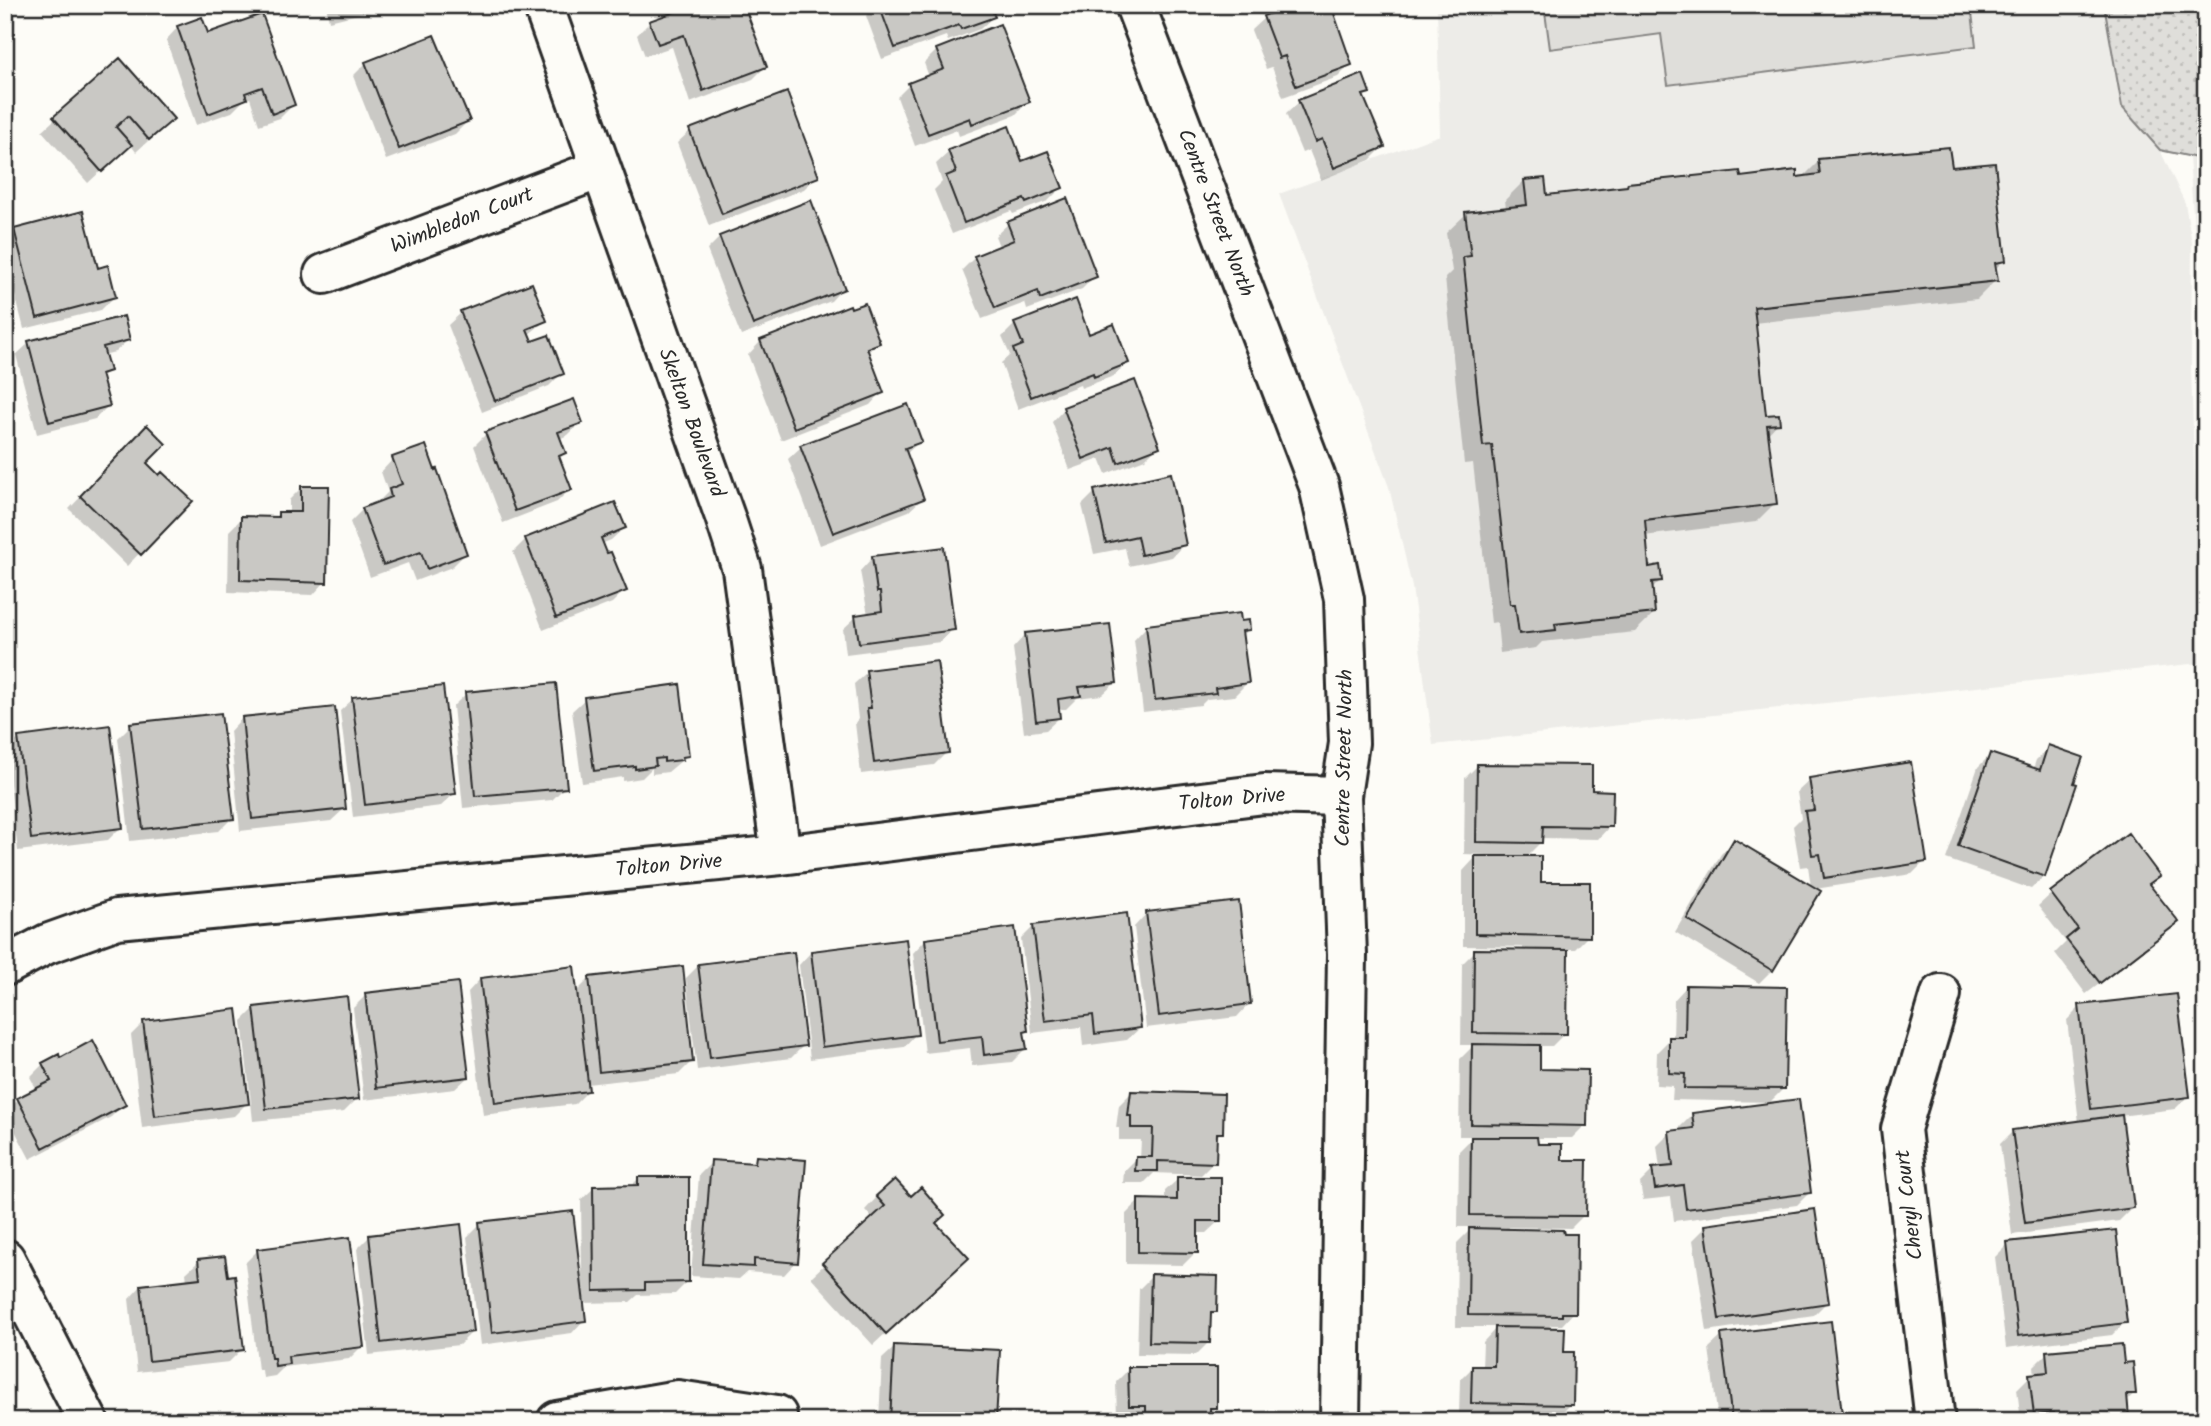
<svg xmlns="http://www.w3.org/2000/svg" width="2211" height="1426" viewBox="0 0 2211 1426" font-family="Kalam,sans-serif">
	<defs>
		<pattern id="park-dots" width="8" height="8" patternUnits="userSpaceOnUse" patternTransform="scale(1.75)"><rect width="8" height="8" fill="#dfdeda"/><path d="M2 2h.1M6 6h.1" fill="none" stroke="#c0bfbb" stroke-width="1.8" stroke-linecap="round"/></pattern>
	</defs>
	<rect width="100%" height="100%" fill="#fdfcf7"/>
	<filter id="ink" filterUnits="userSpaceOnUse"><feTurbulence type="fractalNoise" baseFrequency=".0143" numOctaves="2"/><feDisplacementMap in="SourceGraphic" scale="14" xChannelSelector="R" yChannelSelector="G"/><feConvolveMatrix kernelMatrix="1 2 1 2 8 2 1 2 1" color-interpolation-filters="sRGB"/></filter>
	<g filter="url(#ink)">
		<!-- built -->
		<path fill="#edece8" d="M1437 5H2104L2122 107 2160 150 2185 203 2192 243 2191 366 2200 663 1433 745 1412 587 1389 487 1279 194 1440 135Z
			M2189 157 2206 158V395Z"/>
		<!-- park -->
		<path fill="url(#park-dots)" stroke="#858482" stroke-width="2" d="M2104 5H2206V160L2160 150 2122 107Z"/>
		<!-- pitch -->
		<path fill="#dfdeda" stroke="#858482" stroke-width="2" d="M1544 5H1971L1976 46 1668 85 1661 34 1550 49Z"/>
		<!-- shadow -->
		<path fill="#0003" d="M326 5H395L329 21Z
			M698 5 765 67 753 79 690 103 672 47 645 56 637 35 650 22Z
			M874 5H988L993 17 980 29 948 41 946 36 882 59 866 16Z
			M1264 18 1350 65 1338 77 1283 97 1272 67 1266 69 1251 30Z
			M178 27 207 35 293 105 280 118 259 125 250 98 243 101 232 112 196 125 166 40Z
			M937 50 1028 102 1015 115 959 136 957 130 915 146 897 97 909 85 929 77 924 63Z
			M120 60 159 131 136 152 130 144 88 183 42 131Z
			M366 63 468 121 455 134 386 160 353 76Z
			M1368 92 1363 98 1383 147 1370 160 1321 180 1309 150 1302 153 1286 114 1299 102Z
			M1008 128 1021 163 1061 188 1048 201 1013 214 1011 211 952 234 934 190 942 182 936 164 949 152Z
			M690 131 817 176 804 189 709 226 677 143Z
			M1819 161 1950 169 2004 260 1994 270 1996 280 1977 299 1754 323 1764 417 1778 423 1767 435 1775 503 1756 522 1644 536 1648 569 1660 581 1651 590 1654 613 1635 632 1542 642 1536 648 1500 653 1497 622 1491 623 1473 463 1464 464 1445 278 1452 271 1446 233 1466 214 1506 209 1505 200 1524 181 1546 197 1739 179 1802 178Z
			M1008 224 1095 276 1082 289 1027 310 1025 303 982 319 962 270 975 257 999 246 995 236Z
			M14 230 97 270 114 297 101 310 24 329 5 256V239Z
			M720 237 843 288 831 301 741 336 707 250Z
			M849 308 878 343 867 353 882 392 870 405 781 440 748 355 760 342Z
			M461 313 545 321 528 335 531 344 562 373 549 386 482 412 448 325Z
			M1015 324 1088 336 1127 363 1114 376 1081 388 1080 385 1018 409 1001 363 1010 355 1002 337Z
			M128 340 115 352 103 355 108 370 100 378 108 406 95 419 37 434 16 355 29 343Z
			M1064 409 1158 446 1145 459 1106 474 1100 459 1070 470 1052 422Z
			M581 422 568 435 559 439 564 453 559 459 570 489 557 502 503 523 474 446 486 434Z
			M135 440 145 463 190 501 127 566 69 509Z
			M920 441 905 455 922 499 909 511 820 545 788 459 801 447Z
			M393 459 465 554 452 567 415 581 408 563 370 577 350 522 363 509 377 503 388 492 381 472Z
			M302 487 325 582 313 595 228 592 229 531 242 518 273 519 279 513 289 514V500Z
			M1095 492 1184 544 1172 557 1129 566 1125 548 1094 554 1082 505Z
			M624 528 611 540 601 544 625 590 612 603 543 630 513 552 526 539Z
			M872 558 953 629 940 642 846 654 843 629 856 617 868 615 860 571Z
			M1239 623 1248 629 1241 636 1247 683 1234 696 1207 699 1201 705 1143 712 1134 640 1146 627Z
			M1025 635 1115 683 1102 695 1077 698 1066 709H1058L1059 718 1046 730 1024 733 1013 648Z
			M867 672 947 752 934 765 861 774 855 723 858 719 854 684Z
			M466 694 565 787 552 800 463 808 453 706Z
			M353 699 454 794 441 806 353 817 340 711Z
			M585 699 687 756 668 772 652 774V768L642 778 623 781V777L582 783 572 711Z
			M242 718 344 809 331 821 240 831 230 731Z
			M131 725 232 818 219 831 130 841 118 738Z
			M19 738 121 827 108 840 18 851 6 751Z
			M2049 747 2044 876 2031 889 1946 859 1978 767 1990 755 2033 769 2036 760Z
			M1478 765 1590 792 1610 826 1598 839 1541 838V842L1525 858 1539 884 1588 936 1575 949H1566L1565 1033 1552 1046H1538V1071L1585 1125 1572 1138H1536V1145L1560 1162 1584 1215 1571 1228 1509 1227V1231L1574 1312 1562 1325H1551L1546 1330 1562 1354 1571 1404 1558 1417 1459 1415 1460 1380 1473 1367 1482 1368 1483 1342 1497 1327H1456L1457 1243 1473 1227H1458L1459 1151 1474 1136H1459L1460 1059 1474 1045H1461L1462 964 1475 951 1523 952V947L1463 946V871L1475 858H1487V855L1464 854 1465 778Z
			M1810 780 1925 861 1912 874 1815 889 1772 970 1759 983 1675 932 1721 854 1734 841 1811 887 1808 866 1800 867 1793 826 1801 818 1797 792Z
			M2127 835 2158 875 2148 885 2176 922 2164 935 2086 994 2055 953 2066 942 2038 906 2051 894Z
			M1146 914 1249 1004 1237 1017 1146 1028 1134 927Z
			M1034 926 1140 1028 1127 1040 1083 1046 1081 1027 1032 1033 1021 939Z
			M925 940 1026 1030 1023 1033 1025 1049 1012 1062 972 1066 970 1048 925 1053 913 953Z
			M811 952 916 1034 904 1047 810 1059 799 965Z
			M699 965 804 1045 791 1058 697 1070 686 978Z
			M480 979 575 993 589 979 692 1061 679 1074 587 1084 588 1091 575 1104 483 1115 468 992Z
			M1686 987 1783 1089 1770 1102 1672 1100 1673 1086 1656 1085 1657 1052 1670 1039H1673L1674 1000Z
			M366 995 468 1077 455 1089 364 1100 353 1008Z
			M2080 1007 2188 1096 2175 1109 2120 1116 2132 1208 2119 1221 2012 1235 2000 1144 2013 1131 2079 1123 2067 1020Z
			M255 1008 357 1099 344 1112 253 1121 242 1021Z
			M143 1023 247 1103 234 1116 142 1128 131 1035Z
			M43 1064 124 1104 111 1117 30 1159 5 1112 18 1100 37 1090 30 1077Z
			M1132 1092 1221 1132 1215 1139 1214 1162 1201 1175 1154 1173 1144 1183H1123L1124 1171 1137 1158 1140 1159 1141 1140H1119V1128H1116L1119 1105Z
			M1693 1114 1810 1192 1797 1205 1674 1221 1671 1197 1643 1200 1640 1183 1653 1170 1660 1169 1657 1146 1670 1133 1680 1132V1127Z
			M757 1158 796 1262 784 1275 747 1272 739 1279 691 1276 699 1175 712 1162 750 1164Z
			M638 1179 688 1281 675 1294 638 1295 630 1302 582 1303 584 1320 572 1333 480 1345 467 1237 480 1224 582 1280 581 1200 594 1188 630 1187Z
			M1178 1179 1219 1221 1206 1233H1196V1252L1183 1265 1126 1264V1214L1139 1201H1165V1191Z
			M877 1197 934 1224 954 1270 873 1345 811 1277 873 1219 865 1210Z
			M1706 1227 1827 1302 1814 1315 1707 1331 1693 1240Z
			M370 1236 472 1332 459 1345 369 1355 357 1249Z
			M2008 1244 2125 1322 2112 1335 2006 1348 1995 1257Z
			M258 1250 362 1346 349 1359 284 1367 275 1376 263 1378 262 1370H258L245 1263Z
			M199 1261 242 1349 229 1362 137 1372 129 1299 141 1286 187 1281 186 1273Z
			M1152 1276 1216 1311 1209 1318V1342L1196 1355 1137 1354 1139 1289Z
			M1722 1336 1840 1414 1833 1421H1718L1709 1348Z
			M895 1347 995 1421H879L882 1359Z
			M2047 1353 2123 1364 2135 1393 2126 1401 2128 1417 2124 1421H2021L2017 1389 2030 1376H2035L2034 1366Z
			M1129 1369 1216 1408 1208 1415V1421H1134V1418H1117L1116 1382Z"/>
		<!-- building -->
		<path fill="#c9c8c4" stroke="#2b2b2b" stroke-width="2" d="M694 5H744L767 67 703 91 684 35 658 44 649 21Z
			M879 5H990L995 17 961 29 959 25 895 48Z
			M1293 5H1331L1352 65 1296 86 1285 56 1279 58 1263 16Z
			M262 14 295 105 272 114 262 87 245 93 247 99 208 114 177 26 202 17 208 33Z
			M1000 24 1030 102 972 124 970 118 928 134 908 83 944 69 936 49Z
			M434 35 470 121 399 149 365 62Z
			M120 58 174 119 149 140 128 116 116 127 132 145 102 172 53 117Z
			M1363 74 1370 93 1363 95 1385 147 1334 168 1322 139 1315 142 1298 100Z
			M787 92 819 177 722 214 689 129Z
			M1009 126 1022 161 1048 151 1063 188 1026 203 1024 199 964 223 946 176 956 172 948 150Z
			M1949 147 1952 167 1995 163 2006 261 1995 263 1998 281 1754 307 1766 415 1779 414 1780 424 1767 425 1777 504 1645 520 1649 567 1660 565 1662 581 1652 582 1655 613 1555 624 1556 630 1519 634 1515 604H1510L1492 445 1483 446 1463 257 1471 256 1465 212 1527 205 1524 180 1545 178 1547 195 1627 186 1628 183 1740 171 1741 177 1797 170V177L1820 174 1818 159Z
			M1067 198 1097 277 1040 299 1038 291 995 308 974 256 1014 240 1007 222Z
			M811 200 845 289 753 325 719 236Z
			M83 211 98 268 108 265 116 297 37 318 14 229Z
			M532 283 547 321 527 329 532 341 549 335 564 374 495 401 460 311Z
			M1076 299 1089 334 1114 324 1129 363 1094 377 1093 373 1031 397 1013 349 1023 345 1014 323Z
			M865 303 880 343 867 348 884 393 794 428 760 340 850 305 851 308Z
			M124 316 130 340 103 347 110 371 101 374 110 406 49 422 28 341Z
			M1135 380 1160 447 1118 463 1113 447 1083 459 1063 407Z
			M574 399 583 423 558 432 566 453 559 456 572 490 515 511 485 432Z
			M908 404 922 442 905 448 924 499 833 533 800 445Z
			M147 425 166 444 147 463 159 475 162 472 193 501 141 555 80 496Z
			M426 445 435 470 437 469 467 554 427 569 421 552 383 565 362 508 391 497 389 489 402 484 392 457Z
			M1171 473 1186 545 1141 555 1137 536 1106 543 1094 490Z
			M301 486H329L327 583 240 580 241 516 278 517V512H301Z
			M615 502 626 528 601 538 607 553 611 552 627 591 556 618 525 538Z
			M944 547 955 630 859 643 855 615 882 611 880 592H877L872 556Z
			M1240 613 1241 621 1249 620 1250 630 1242 631 1249 683 1215 688 1216 693 1155 700 1146 625Z
			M1110 624 1117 683 1079 687 1081 696 1058 699 1060 718 1036 721 1025 633Z
			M937 661 949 753 874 763 867 708H871L866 670Z
			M556 683 567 788 475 796 465 692Z
			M680 684 689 756 682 757 683 760 664 762V758L655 759 656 766 635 769V766L594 771 584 697Z
			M443 686 456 794 365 805 352 697Z
			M335 707 346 809 252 819 242 717Z
			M221 713 234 819 143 829 130 723Z
			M110 725 123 828 31 839 18 737Z
			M2048 745 2083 757 2074 783 2077 784 2045 877 1958 846 1990 753 2040 770Z
			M1911 762 1927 862 1824 878 1820 854 1812 855 1805 811 1814 810 1809 778Z
			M1477 764 1592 765V790L1613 791 1612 827 1543 826 1542 843 1476 842Z
			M2128 833 2160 876 2149 884 2179 922 2100 983 2066 939 2078 929 2050 892Z
			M1734 839 1821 891 1773 971 1687 919Z
			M1475 856H1541V882H1590V937L1475 934Z
			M1239 901 1251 1004 1159 1016 1146 912Z
			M1127 913 1141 1028 1095 1034 1093 1015 1045 1021 1033 925Z
			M1015 927 1028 1031 1024 1032 1027 1049 984 1055 982 1036 937 1041 925 939Z
			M906 939 918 1035 822 1047 811 951Z
			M1474 949 1568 950 1567 1034 1473 1033Z
			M794 952 806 1046 710 1058 698 964Z
			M574 966 589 1091 495 1103 480 978Z
			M683 966 693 1062 599 1072 589 977Z
			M458 982 469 1077 376 1088 365 993Z
			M1686 985 1787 987 1785 1089 1684 1088 1685 1074 1669 1073V1037H1685Z
			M2177 994 2190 1097 2091 1109 2079 1005Z
			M347 996 359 1099 266 1109 254 1007Z
			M237 1009 249 1104 155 1116 143 1021Z
			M93 1040 126 1105 43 1148 17 1098 51 1081 42 1063 59 1054 60 1058Z
			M1472 1044 1540 1045V1069L1588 1070 1587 1126 1471 1124Z
			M1131 1091 1224 1094 1223 1133H1217L1216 1163 1158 1161V1171H1135L1136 1157H1152L1153 1128H1131V1116H1128Z
			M1799 1099 1811 1193 1686 1209 1683 1185 1655 1189 1652 1168 1673 1166 1669 1131 1694 1128 1692 1113Z
			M2122 1115 2134 1208 2025 1223 2012 1130Z
			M1471 1137H1537L1538 1144H1562V1160H1587L1586 1216 1470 1215Z
			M756 1156 806 1160 798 1263 754 1259V1267L703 1264 711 1160 755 1163Z
			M638 1177H689V1282L645 1283V1290L594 1291 593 1186 638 1185Z
			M1177 1177H1221V1221H1198V1253L1138 1252V1199L1177 1200Z
			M895 1179 911 1196 921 1187 945 1215 936 1223 969 1258 886 1334 822 1263 885 1206 876 1196Z
			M1815 1209 1829 1303 1719 1319 1705 1225Z
			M573 1211 586 1321 492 1333 479 1222Z
			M461 1224 473 1332 381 1343 369 1235Z
			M1469 1228 1563 1230 1564 1234H1577L1576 1313H1562V1316L1468 1315Z
			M2116 1230 2127 1323 2018 1336 2007 1242Z
			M350 1237 364 1347 288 1356 289 1364 275 1366 274 1358H271L257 1249Z
			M225 1256 228 1276 235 1275 244 1350 149 1361 141 1285 200 1278 198 1259Z
			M1151 1274 1218 1276 1217 1312H1211L1210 1343 1149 1342Z
			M1831 1321 1842 1414 1789 1421H1732L1721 1334Z
			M1495 1327 1565 1328 1564 1352H1574L1573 1405 1471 1403 1472 1366H1494Z
			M2122 1344 2124 1363 2133 1362 2136 1394H2127L2129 1418 2097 1421H2055L2054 1413 2034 1415 2029 1374 2048 1372 2046 1351Z
			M894 1345 1000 1350 996 1421H890Z
			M1128 1367H1217V1408H1210V1421H1146V1406H1129Z"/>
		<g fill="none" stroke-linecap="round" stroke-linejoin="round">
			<defs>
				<path id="street" d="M543 5 725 517 742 569 781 855
					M324 274 600 169
					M5 966 47 944 117 919 781 855 1264 794 1341 796
					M5 1259 88 1421
					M557 1421 678 1400 777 1415
					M1935 1421 1901 1129 1941 994"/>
				<path id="secondary" d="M1135 5 1319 486 1344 599 1349 743 1341 796 1347 955 1340 1421"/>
			</defs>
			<!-- street casing -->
			<use href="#street" stroke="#2b2b2b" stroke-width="44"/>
			<!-- secondary casing -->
			<use href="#secondary" stroke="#2b2b2b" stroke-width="44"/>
			<!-- street -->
			<use href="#street" stroke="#fdfcf7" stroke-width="38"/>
			<!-- secondary -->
			<use href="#secondary" stroke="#fdfcf7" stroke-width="38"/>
		</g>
	</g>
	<g text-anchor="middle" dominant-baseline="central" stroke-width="7" stroke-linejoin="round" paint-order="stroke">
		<!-- street labels -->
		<g font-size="21" fill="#2b2b2b" stroke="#fdfcf7">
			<text transform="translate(1215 213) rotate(69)">Centre Street North</text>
			<text transform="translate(462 221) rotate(-21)">Wimbledon Court</text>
			<text transform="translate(691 423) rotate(70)">Skelton Boulevard</text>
			<text transform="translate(1345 758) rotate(-89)">Centre Street North</text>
			<text transform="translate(1232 800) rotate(-5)">Tolton Drive</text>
			<text transform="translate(669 866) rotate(-5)">Tolton Drive</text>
			<text transform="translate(1910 1205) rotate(-97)">Cheryl Court</text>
		</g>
	</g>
	<!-- margin -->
	<rect width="2211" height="1426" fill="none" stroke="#fdfcf7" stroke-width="28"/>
	<rect x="14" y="14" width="2183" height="1398" fill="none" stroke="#2b2b2b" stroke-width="2.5" filter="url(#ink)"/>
</svg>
